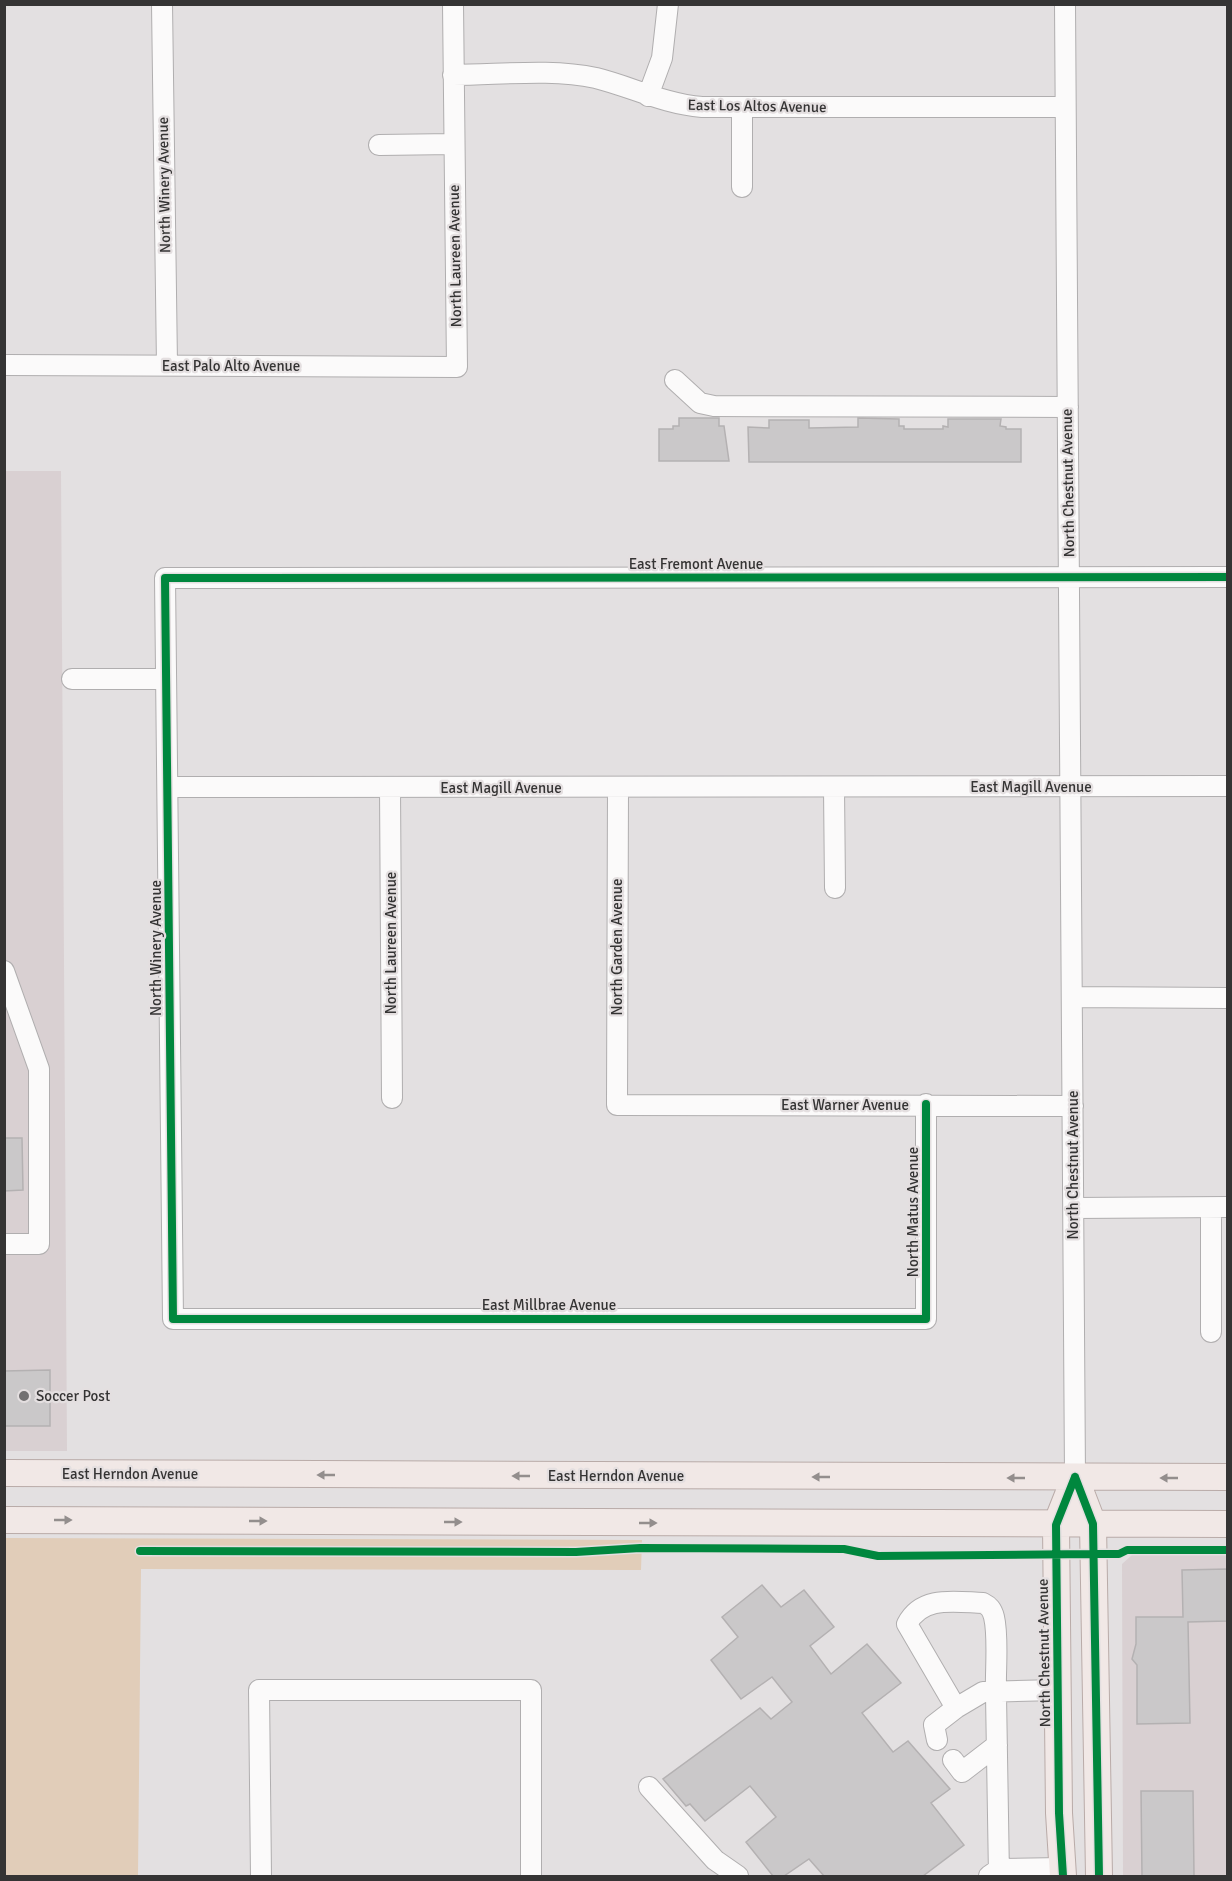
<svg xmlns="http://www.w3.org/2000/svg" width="1232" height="1881" viewBox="0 0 1232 1881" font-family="Signika,sans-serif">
	<rect width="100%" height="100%" fill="#e3e0e1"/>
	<!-- built -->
	<path fill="#d9d0d2" d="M5 471H61L67 1451H5Z
		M1227 1554V1876H1123L1122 1564 1132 1555Z"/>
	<!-- green -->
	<path fill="#e1cdb9" d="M5 1538 642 1540 641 1570 141 1569 138 1876H5Z"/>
	<!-- building -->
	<path fill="#cac8c9" stroke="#b4b1b2" stroke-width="1.5" d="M679 418H719V426H724L729 461H659V429H673V426H679Z
		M858 418 899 419V426H904V429H943V426L948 427V419H1001L1000 426 1006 427V429H1021V462H749L748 427 769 428V420H809V428L858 427Z
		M4 1138H22L23 1190 4 1191Z
		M50 1370V1426H4V1371Z
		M1227 1569V1621L1188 1622 1190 1723 1137 1724V1665L1132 1659 1136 1644V1617H1183L1182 1570Z
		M762 1585 781 1607 804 1590 834 1627 810 1646 831 1674 867 1644 901 1683 862 1713 893 1752 908 1741 950 1789 931 1803 964 1845 923 1876H824L809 1859 784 1876H773L746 1842 776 1817 750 1786 705 1821 690 1804 686 1806 663 1779 760 1708 771 1719 792 1702 772 1677 741 1699 711 1660 738 1637 722 1617Z
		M1141 1791H1193L1194 1876H1142Z"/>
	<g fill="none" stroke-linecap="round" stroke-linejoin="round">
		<defs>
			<path id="minor" d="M162 4 167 365
				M1065 4 1075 1477
				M453 75C499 75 550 68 596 78 632 87 664 104 702 107H1065
				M648 96 662 58 668 4
				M742 108V187
				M379 145 453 144
				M4 365 457 367 453 4
				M675 380 700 403 714 406 1068 407
				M72 679H166
				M168 787 1228 786
				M390 788 392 1098
				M618 788 617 1105 1073 1106
				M834 788 835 888
				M4 971 39 1069V1244H4
				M1072 997 1228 998
				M926 1104V1319H173L165 578 1228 577
				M1074 1208 1228 1207
				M1211 1208V1332
				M937 1740 934 1725 956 1708
				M953 1760 962 1772 997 1745
				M649 1787 715 1860 738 1876
				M261 1876 259 1690H531V1876
				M989 1876 999 1869 1062 1868
				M999 1876C998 1816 997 1756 996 1695 995 1672 999 1638 994 1617 992 1609 989 1606 983 1603 955 1602 922 1595 907 1624L956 1708 983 1692 1057 1690"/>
			<path id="major" d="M4 1473 1228 1477
				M1075 1477 1093 1524 1099 1876
				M4 1520 1228 1524
				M1063 1876 1059 1813 1056 1525 1075 1477"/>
		</defs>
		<!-- minor casing -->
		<use href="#minor" stroke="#b0aeaf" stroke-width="22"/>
		<!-- major casing -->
		<use href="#major" stroke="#b9aba8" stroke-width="28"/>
		<!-- minor -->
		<use href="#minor" stroke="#fbfafa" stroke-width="20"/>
		<!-- major -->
		<use href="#major" stroke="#f1e8e6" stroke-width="26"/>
		<defs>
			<path id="cycleway" d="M926 1104V1319H173L165 578 1228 577
				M1075 1477 1093 1524 1099 1876
				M140 1551 576 1552 640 1548 844 1549 878 1556 1093 1554H1119L1127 1550H1228
				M1063 1876 1059 1813 1056 1525 1075 1477"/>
		</defs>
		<!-- cycleway casing -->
		<use href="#cycleway" stroke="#e4dfe0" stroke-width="11"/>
		<!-- cycleway -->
		<use href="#cycleway" stroke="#00873e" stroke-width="8"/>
	</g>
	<!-- one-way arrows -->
	<defs><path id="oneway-solid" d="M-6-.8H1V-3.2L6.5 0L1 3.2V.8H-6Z" transform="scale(1.5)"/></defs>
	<g fill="#938e8d">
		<use href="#oneway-solid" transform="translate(326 1475) rotate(-180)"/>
		<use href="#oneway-solid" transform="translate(521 1476) rotate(-180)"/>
		<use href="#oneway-solid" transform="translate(821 1477) rotate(-180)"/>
		<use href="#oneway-solid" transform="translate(1016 1478) rotate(-180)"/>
		<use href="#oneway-solid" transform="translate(1169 1478) rotate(180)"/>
		<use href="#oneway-solid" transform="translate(63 1520)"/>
		<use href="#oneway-solid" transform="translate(258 1521)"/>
		<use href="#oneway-solid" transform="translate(453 1522)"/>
		<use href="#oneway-solid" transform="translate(648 1523)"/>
	</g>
	<!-- markers -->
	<circle fill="#727071" stroke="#e4dfe0" stroke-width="2" cx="24" cy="1396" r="6"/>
	<g text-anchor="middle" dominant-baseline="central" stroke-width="4.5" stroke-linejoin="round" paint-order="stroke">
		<!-- street labels -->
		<g font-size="15" fill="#353434" stroke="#e4dfe0">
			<text transform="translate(757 106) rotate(1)">East Los Altos Avenue</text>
			<text transform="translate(164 185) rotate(-91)">North Winery Avenue</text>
			<text transform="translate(455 256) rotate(-91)">North Laureen Avenue</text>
			<text x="231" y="366">East Palo Alto Avenue</text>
			<text transform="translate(1068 483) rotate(-91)">North Chestnut Avenue</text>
			<text x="696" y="564">East Fremont Avenue</text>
			<text x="1031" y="787">East Magill Avenue</text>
			<text x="501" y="788">East Magill Avenue</text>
			<text transform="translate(391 943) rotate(-90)">North Laureen Avenue</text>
			<text transform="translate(617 947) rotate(-90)">North Garden Avenue</text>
			<text transform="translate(156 948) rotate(-90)">North Winery Avenue</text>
			<text x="845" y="1105">East Warner Avenue</text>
			<text transform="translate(1073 1165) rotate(-90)">North Chestnut Avenue</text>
			<text transform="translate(913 1212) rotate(-90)">North Matus Avenue</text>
			<text x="549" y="1305">East Millbrae Avenue</text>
			<text x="130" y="1474">East Herndon Avenue</text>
			<text x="616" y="1476">East Herndon Avenue</text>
			<text transform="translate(1044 1653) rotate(-91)">North Chestnut Avenue</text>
		</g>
		<!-- poi labels -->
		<g font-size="15" fill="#353434" stroke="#e4dfe0" text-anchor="start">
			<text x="36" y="1396">Soccer Post</text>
		</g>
	</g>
	<!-- border -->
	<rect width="1232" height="1881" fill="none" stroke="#353434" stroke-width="12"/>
</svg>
